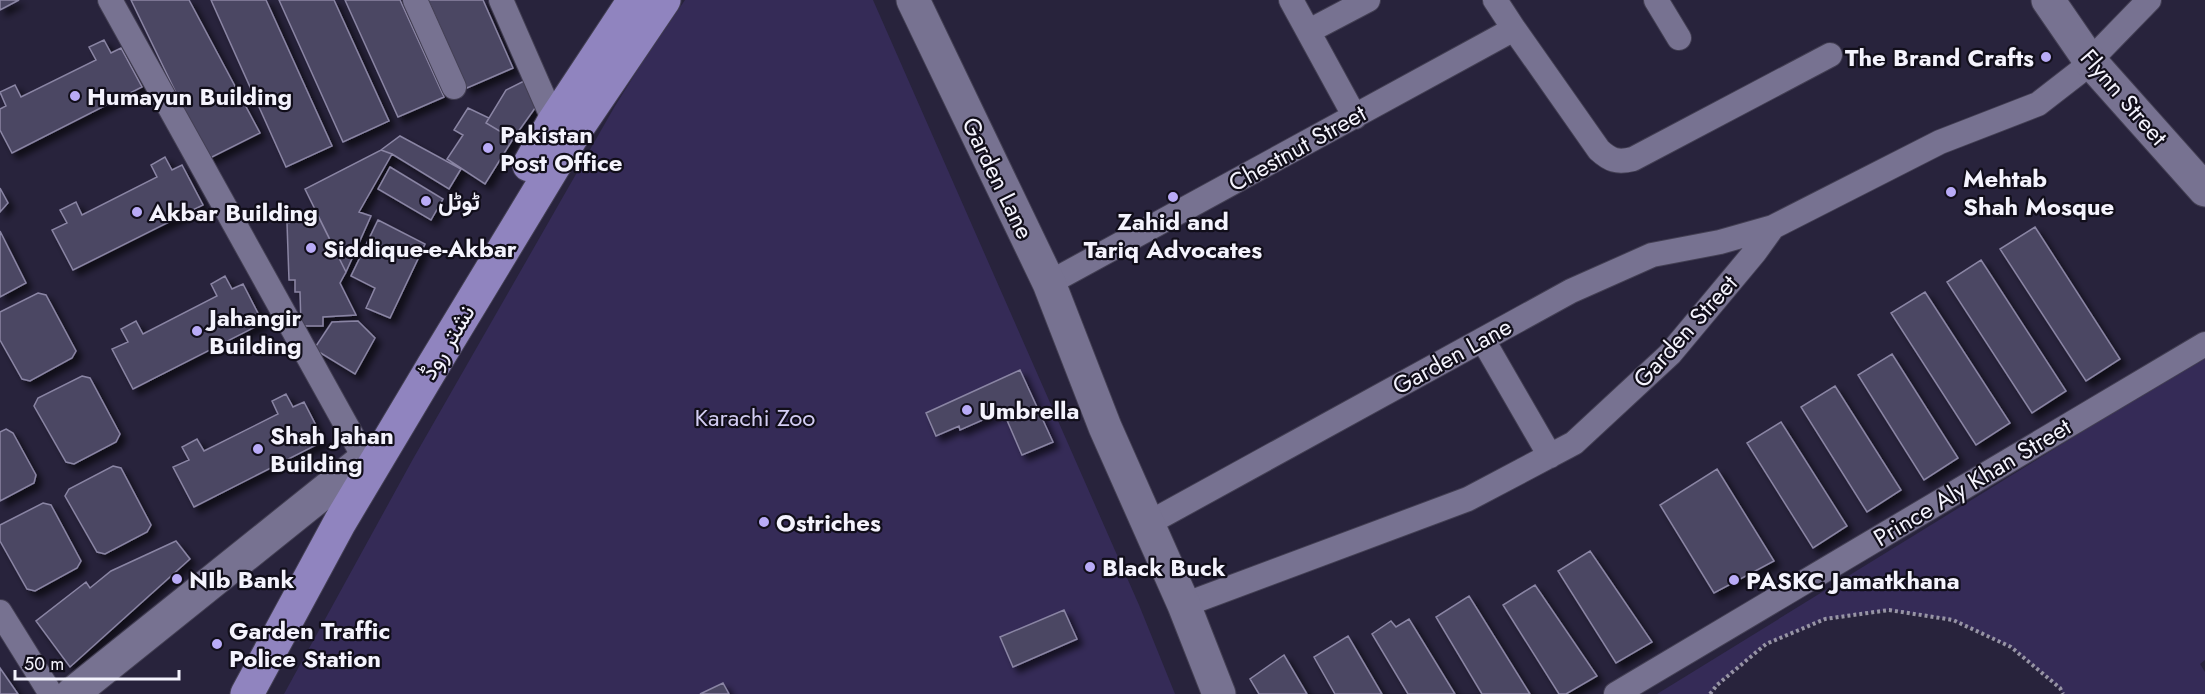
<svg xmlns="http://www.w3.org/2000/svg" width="2205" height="694" viewBox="0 0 2205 694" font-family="Jost,Vazirmatn,sans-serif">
	<defs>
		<filter id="shadow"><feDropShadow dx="5.5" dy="5.5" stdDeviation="3" flood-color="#0009"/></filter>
	</defs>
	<rect width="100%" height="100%" fill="#28233c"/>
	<!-- green -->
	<path fill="#352b57" d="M685 0H873L1139 605 1175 694H284L413 459 615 106 640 66Z
		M2205 356V660L2200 664 2205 672V694H2063L2060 688 2011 647 1953 620 1889 610 1825 619 1766 644 1717 685 1710 694H1657Z"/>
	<!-- building -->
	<path fill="#4c4763" stroke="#8a85a4" stroke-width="1.5" filter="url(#shadow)" d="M0 0H19L0 10Z
		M131 0H189L260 133 208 159Z
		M211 0H266L332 146 286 167Z
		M279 0H334L389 121 343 142Z
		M345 0H400L444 97 398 117Z
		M428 0H483L513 68 467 88Z
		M104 40 111 53 121 48 142 87 12 153 0 130V109L6 106 0 92 15 85 21 97 96 60 89 47Z
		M526 80 538 104 513 139 486 123 506 90Z
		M468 108 489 118 486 123 513 139 485 184 447 159 463 135 454 130Z
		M400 136 461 169 449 189 392 154 381 150Z
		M381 150 392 154 359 212 371 216 346 272 305 189Z
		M165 157 172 170 182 165 203 205 73 270 52 230 67 223 60 210 76 202 82 215 157 177 151 165Z
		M390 167 443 199 431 220 378 189Z
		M0 188 8 203 0 212Z
		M318 216 346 272 340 283 356 315 323 317V326H301L300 292H295V280H289L287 223Z
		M378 220 425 244 390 318 366 308 375 288 351 276Z
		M2035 227 2120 359 2086 381 2000 249Z
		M0 231 26 283 0 297Z
		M1981 260 2066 391 2032 413 1947 282Z
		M225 276 232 289 243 284 263 323 133 389 112 349 128 342 121 329 136 321 143 334 217 296 211 284Z
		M1925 292 2010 423 1976 445 1891 313Z
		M38 293 46 295 76 351 72 358 30 381 22 379 0 340V312Z
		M358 321 375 338 355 374 314 349 332 322Z
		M1892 354 1958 458 1924 480 1858 375Z
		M1020 370 1053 442 1022 455 1003 411 960 430 959 426 936 436 926 413Z
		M82 376 90 378 120 434 116 442 74 464 66 462 34 406 38 398Z
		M1835 386 1901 490 1867 512 1801 407Z
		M286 394 293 407 304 402 324 441 194 507 173 467 189 460 182 447 197 439 204 451 278 414 272 401Z
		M1781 422 1847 526 1813 548 1747 443Z
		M6 429 13 433 36 475 34 483 0 501V432Z
		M113 466 121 468 151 525 147 532 105 554 97 552 65 496 69 489Z
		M1717 469 1774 561 1714 593 1660 505Z
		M43 503 51 505 81 561 77 568 35 591 27 589 0 541V525Z
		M176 541 190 559 70 667 36 621 86 582 90 588 111 571Z
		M1590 551 1652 642 1616 663 1558 571Z
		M1535 585 1597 676 1566 694H1559L1503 605Z
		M1469 596 1530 694H1482L1436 617Z
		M1064 610 1077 639 1013 667 1000 637Z
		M1409 619 1455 694H1408L1372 634 1391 621 1396 627Z
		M1348 636 1382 694H1335L1314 657Z
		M1284 655 1307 694H1259L1250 679Z
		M0 668 18 694H0Z
		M723 683 729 694H700Z"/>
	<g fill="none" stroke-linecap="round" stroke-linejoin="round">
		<defs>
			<path id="street" d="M110 0 365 459
				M415 0 454 87
				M501 0 554 121 565 127
				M1291 0 1355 117
				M1656 0 1679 38
				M1514 29 1599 150C1610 160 1617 163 1633 159L1830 55
				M1309 31 1368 0
				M1049 283 1514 29 1495 0
				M1483 340 1550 456
				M1147 524 1571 291 1652 255 1720 242 1773 227
				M1184 605 1468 499 1574 443 1670 354 1755 252 1773 227 1940 142 2038 104 2078 73 2149 0
				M0 612 51 694
				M1616 694 2205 344"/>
			<path id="secondary" d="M913 0 1049 283 1105 427 1184 605 1219 694
				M2048 0 2090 61 2205 190
				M72 694 365 459"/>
			<path id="primary" d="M529 165 554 121 634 0
				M247 694 340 522 433 366 574 133 664 0"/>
		</defs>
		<!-- street casing -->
		<use href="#street" stroke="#433f53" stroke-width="26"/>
		<!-- secondary casing -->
		<use href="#secondary" stroke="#433f53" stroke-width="35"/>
		<!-- primary casing -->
		<use href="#primary" stroke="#433f53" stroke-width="35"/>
		<!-- path -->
		<path stroke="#9794a5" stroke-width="4" stroke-dasharray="3 3" stroke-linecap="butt" d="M1710 694 1717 685 1766 644 1825 619 1889 610 1953 620 2011 647 2060 688 2063 694"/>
		<!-- street -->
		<use href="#street" stroke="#777291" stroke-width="24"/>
		<!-- secondary -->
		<use href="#secondary" stroke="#777291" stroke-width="33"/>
		<!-- primary -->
		<use href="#primary" stroke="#9084bf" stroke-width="33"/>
	</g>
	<!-- markers -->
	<g fill="#b9abf7" stroke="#110e1a" stroke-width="2">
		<circle cx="2046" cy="57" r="6"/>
		<circle cx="75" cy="96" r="6"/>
		<circle cx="488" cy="148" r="6"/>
		<circle cx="1951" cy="192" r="6"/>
		<circle cx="1173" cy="197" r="6"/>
		<circle cx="426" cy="201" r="6"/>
		<circle cx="137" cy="212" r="6"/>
		<circle cx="311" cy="248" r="6"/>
		<circle cx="197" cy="331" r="6"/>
		<circle cx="967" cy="410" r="6"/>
		<circle cx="258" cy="449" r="6"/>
		<circle cx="764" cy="522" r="6"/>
		<circle cx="1090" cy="567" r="6"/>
		<circle cx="177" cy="579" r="6"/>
		<circle cx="1734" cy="580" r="6"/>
		<circle cx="217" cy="644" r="6"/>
	</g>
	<g text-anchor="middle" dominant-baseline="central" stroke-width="4.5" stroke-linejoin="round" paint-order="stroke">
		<!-- poi labels -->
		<g font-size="24" font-weight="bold" fill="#f4f3fd" stroke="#110e1a" text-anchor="start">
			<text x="2034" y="57" text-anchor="end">The Brand Crafts</text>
			<text x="87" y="96">Humayun Building</text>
			<text x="500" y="134">Pakistan<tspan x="500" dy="28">Post Office</tspan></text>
			<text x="1963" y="178">Mehtab<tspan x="1963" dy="28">Shah Mosque</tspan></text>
			<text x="438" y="201">ٹوٹل</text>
			<text x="149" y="212">Akbar Building</text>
			<text x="1173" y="221" text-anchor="middle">Zahid and<tspan x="1173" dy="28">Tariq Advocates</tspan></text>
			<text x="323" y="248">Siddique-e-Akbar</text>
			<text x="209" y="317">Jahangir<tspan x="209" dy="28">Building</tspan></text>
			<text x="979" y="410">Umbrella</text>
			<text x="270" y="435">Shah Jahan<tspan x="270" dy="28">Building</tspan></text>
			<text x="776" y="522">Ostriches</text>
			<text x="1102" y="567">Black Buck</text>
			<text x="189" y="579">NIb Bank</text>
			<text x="1746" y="580">PASKC Jamatkhana</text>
			<text x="229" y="630">Garden Traffic<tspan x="229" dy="28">Police Station</tspan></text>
		</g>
		<!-- street labels -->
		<g font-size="24" fill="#f4f3fd" stroke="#110e1a">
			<text transform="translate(2124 97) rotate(49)">Flynn Street</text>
			<text transform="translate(1297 148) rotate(-29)">Chestnut Street</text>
			<text transform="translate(998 178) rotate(64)">Garden Lane</text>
			<text transform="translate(1685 331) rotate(-48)">Garden Street</text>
			<text transform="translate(447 342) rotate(-59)">نشتر روڈ</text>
			<text transform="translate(1452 356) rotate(-29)">Garden Lane</text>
			<text transform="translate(1972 482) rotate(-31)">Prince Aly Khan Street</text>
		</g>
		<!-- park labels -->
		<g font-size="24" fill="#d3cdf3" stroke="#110e1a">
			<text x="755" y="417">Karachi Zoo</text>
		</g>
	</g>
	<!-- scale -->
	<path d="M15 670v9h164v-9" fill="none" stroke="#f4f3fd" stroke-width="3"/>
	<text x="24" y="670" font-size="18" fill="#f4f3fd" stroke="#110e1a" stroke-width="4.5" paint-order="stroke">50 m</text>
</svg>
